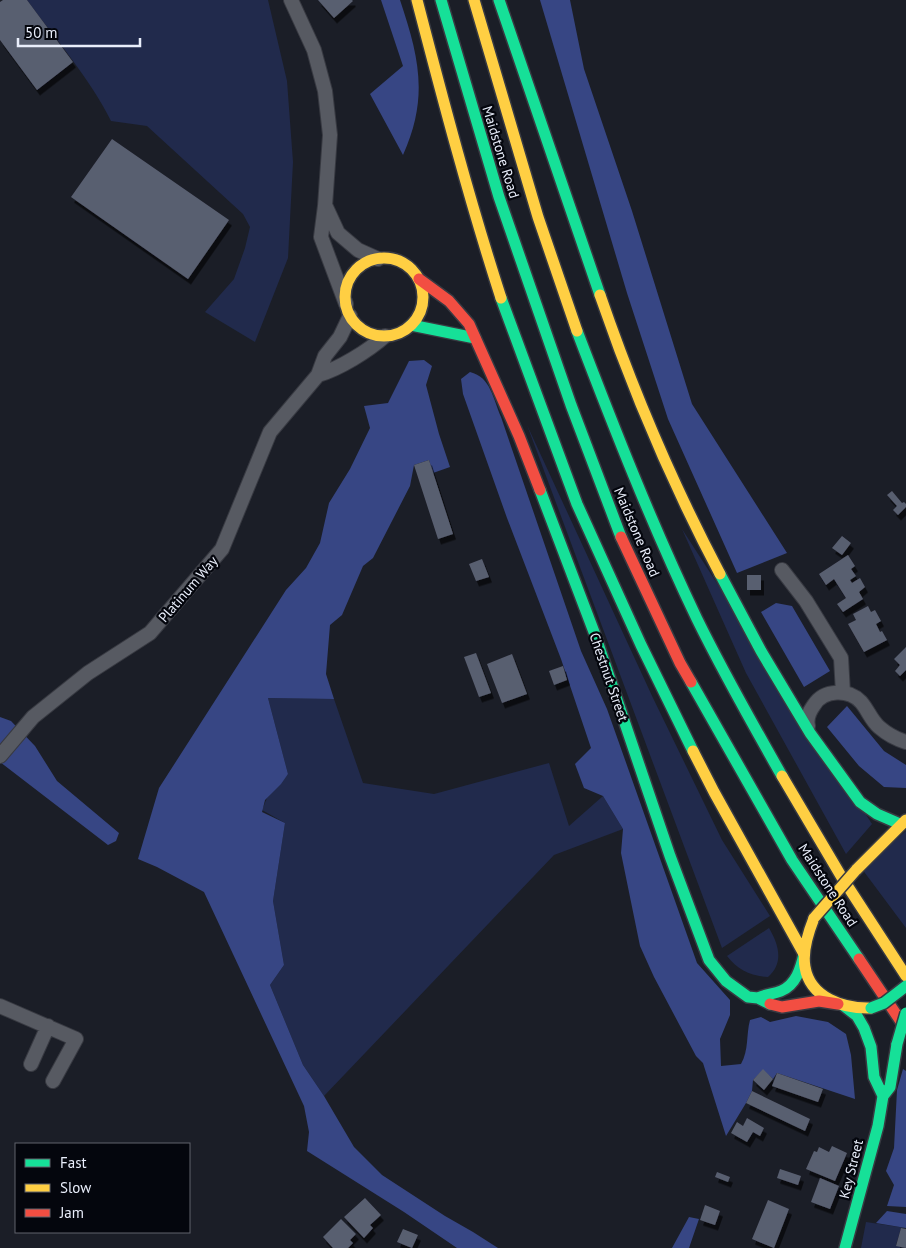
<svg xmlns="http://www.w3.org/2000/svg" width="906" height="1248" viewBox="0 0 906 1248" font-family="'PT Sans',sans-serif">
	<defs>
		<filter id="shadow"><feDropShadow dx="3" dy="5.5" stdDeviation="0" flood-color="#0009"/></filter>
	</defs>
	<rect width="100%" height="100%" fill="#1b1e27"/>
	<!-- green -->
	<path fill="#212a4c" d="M27 0H268L287 81 293 162 288 258 255 342 205 312 234 279 245 248 250 227 243 214 147 126 111 121C91 80 54 37 27 0Z
		M527 425 653 698 722 840 770 916 722 948Z
		M682 529 872 824 846 854 746 673Z
		M268 698 334 699 363 783 434 794 549 763 569 826 603 796 623 829 554 855 324 1096 303 1065 270 985 284 965 273 901 285 823 262 810 267 798 288 774Z
		M906 831V928L862 869Z
		M769 928C779 945 784 963 768 977 750 976 738 970 727 956Z
		M866 1222 906 1228H901L896 1245 906 1248H861Z"/>
	<!-- forest -->
	<path fill="#374684" d="M381 0H400C419 57 429 97 403 155L370 94 403 66Z
		M540 0H570L584 69 632 211 692 404 787 553 737 573 668 419 627 293Z
		M424 360 432 366 426 385 439 434 450 467 433 473 429 460 414 465 410 486 373 558 363 566 342 615 330 625 326 674 334 699 268 698 288 774 281 784 265 800 262 812 285 823 273 901 284 965 270 985 303 1065 324 1096 354 1147 382 1175 445 1216 473 1232 498 1248H457L404 1212 307 1151 309 1132 304 1106 204 892 157 867 138 859 159 788 286 590 306 568 320 543 329 503 350 469 370 428 364 406 388 403 409 361Z
		M470 372C491 377 493 399 501 417L581 651 607 709 697 963 730 1000V1015L720 1039 721 1066 741 1064C749 1050 746 1035 750 1020L761 1017 770 1022 796 1016 828 1022 846 1034 851 1055 855 1099 777 1073 773 1079 763 1070 753 1080 752 1091 746 1103 726 1136 703 1063 696 1056 654 977 640 946 621 853 623 829 603 796 584 788 575 764 591 748 561 659 507 518 463 394 461 379Z
		M776 603 792 606 830 671 804 687 761 612Z
		M847 706 884 751 906 765V788L884 787 859 766 827 727Z
		M0 717 11 721 35 746 57 781 119 833 116 841 108 845 0 762Z
		M903 1069 906 1071V1207L887 1206 894 1185 886 1171 894 1148 897 1090Z
		M887 1211 906 1214V1228L876 1223Z
		M689 1217 699 1219 689 1248H672Z"/>
	<!-- building -->
	<path fill="#595e70" filter="url(#shadow)" d="M3 0H27L73 62 37 90 0 40V2Z
		M318 0H352L353 1 334 18Z
		M112 139 229 220 188 279 71 197Z
		M429 460 453 534 438 539 414 465Z
		M892 491 902 503 904 502 906 504V507L898 515 893 510 897 506 887 495Z
		M842 536 851 543 842 555 832 548Z
		M848 555 855 566 851 569 856 576 850 580 852 583 860 578 865 587 859 592 863 599 843 612 837 604 846 598 834 579 826 585 819 574Z
		M482 559 489 577 476 581 469 564Z
		M747 575H761V590H747Z
		M868 606 871 612 875 610 881 621 876 624 880 632 882 631 887 640 864 652 848 624 856 620 853 614Z
		M906 647V670L900 676 895 671 900 665 894 659Z
		M476 653 491 693 479 697 464 657Z
		M512 654 527 694 502 703 487 664Z
		M563 666 567 680 554 685 549 671Z
		M763 1069 773 1079 764 1090 753 1080Z
		M777 1073 823 1089 818 1102 772 1086Z
		M752 1091 810 1119 805 1131 746 1103Z
		M747 1118 764 1128 760 1136 753 1132 747 1142 731 1133 737 1122 743 1126Z
		M832 1146 847 1153 835 1181 806 1169 814 1151 817 1152 819 1147 829 1152Z
		M780 1169 801 1176 798 1185 777 1178Z
		M717 1172 730 1177 728 1182 715 1177Z
		M820 1178 839 1186 830 1209 811 1202Z
		M365 1198 381 1215 370 1225 373 1228 364 1238 344 1217Z
		M768 1200 789 1209 774 1248 752 1239Z
		M705 1205 720 1211 715 1225 700 1220Z
		M341 1219 356 1234 350 1240 353 1243 348 1248H333L323 1237Z
		M901 1228 906 1229V1248L896 1246Z
		M403 1229 418 1235 412 1248 397 1242Z"/>
	<g fill="none" stroke-linecap="round" stroke-linejoin="round">
		<defs>
			<path id="street" d="M291 0 314 50 325 91 330 135 325 206 321 237 346 304
				M326 207 338 233 358 250 378 259
				M318 375C339 369 368 351 385 336
				M782 570 806 601 841 658 843 693
				M808 726C806 718 809 712 814 705 824 689 849 689 861 702 868 710 871 720 879 727 887 734 896 739 906 742
				M0 756 33 717 88 673 150 633 222 549 270 432 318 375 325 356 340 337 350 316
				M0 1006 76 1039 53 1081
				M31 1064 48 1026"/>
			<path id="fast" d="M441 0 499 197 571 405 621 537
				M499 0 600 295
				M501 298 577 504 641 645 693 751
				M411 325 475 338
				M577 331C614 428 652 525 697 619 723 672 753 725 782 776
				M540 490 594 632 670 856 709 960 726 981 748 997 758 998 770 1004
				M720 574 761 651 810 733 860 802 877 814 900 824
				M691 682 792 860 859 959
				M758 998C766 994 774 994 781 991 796 985 801 968 804 954
				M844 1006 857 1016 864 1028 871 1047 874 1077 883 1096
				M845 1248 878 1126 883 1096 890 1087 897 1044"/>
			<path id="slow" d="M417 0C443 100 469 199 501 298
				M474 0 538 217 577 331
				M345 297a39 39 0 1 1 78 0a39 39 0 1 1-78 0Z
				M600 295C633 391 673 485 720 574
				M693 751 714 792 804 954
				M782 776 841 876 906 976
				M856 870 906 820
				M814 918C808 933 802 951 805 967 810 998 844 1009 871 1008"/>
			<path id="jam" d="M419 279 449 301 469 324 519 436 540 490
				M621 537 680 663 691 682
				M859 959 906 1029
				M770 1004 782 1007 819 1001 838 1004"/>
		</defs>
		<!-- street casing -->
		<use href="#street" stroke="#383a42" stroke-width="16"/>
		<!-- fast casing -->
		<use href="#fast" stroke="#383a42" stroke-width="14"/>
		<!-- slow casing -->
		<use href="#slow" stroke="#383a42" stroke-width="14"/>
		<!-- jam casing -->
		<use href="#jam" stroke="#383a42" stroke-width="14"/>
		<!-- street -->
		<use href="#street" stroke="#575a62" stroke-width="14"/>
		<!-- fast -->
		<use href="#fast" stroke="#16e098" stroke-width="11"/>
		<!-- slow -->
		<use href="#slow" stroke="#ffcf43" stroke-width="11"/>
		<!-- jam -->
		<use href="#jam" stroke="#f24e42" stroke-width="11"/>
		<defs>
			<path id="fast-bridge" d="M871 1008 884 1003 906 986
				M897 1044 906 1013"/>
			<path id="slow-bridge" d="M814 918 856 870"/>
		</defs>
		<!-- fast-bridge casing -->
		<use href="#fast-bridge" stroke="#383a42" stroke-width="14" stroke-linecap="butt"/>
		<!-- slow-bridge casing -->
		<use href="#slow-bridge" stroke="#383a42" stroke-width="14" stroke-linecap="butt"/>
		<!-- fast-bridge -->
		<use href="#fast-bridge" stroke="#16e098" stroke-width="11"/>
		<!-- slow-bridge -->
		<use href="#slow-bridge" stroke="#ffcf43" stroke-width="11"/>
	</g>
	<g text-anchor="middle" dominant-baseline="central" stroke-width="4.5" stroke-linejoin="round" paint-order="stroke">
		<!-- street labels -->
		<g font-size="14" fill="#e9eefb" stroke="#04060d">
			<text transform="translate(501 152) rotate(73)">Maidstone Road</text>
			<text transform="translate(637 532) rotate(67)">Maidstone Road</text>
			<text transform="translate(188 589) rotate(-49)">Platinum Way</text>
			<text transform="translate(609 677) rotate(71)">Chestnut Street</text>
			<text transform="translate(828 885) rotate(57)">Maidstone Road</text>
			<text transform="translate(851 1169) rotate(-76)">Key Street</text>
		</g>
	</g>
	<!-- legend -->
	<rect x="15" y="1143" width="175" height="90" fill="#04060d" stroke="#60636c"/>
	<rect x="25" y="1159" width="25" height="8" fill="#16e098" stroke="#60636c"/>
	<text x="60" y="1168" font-size="15" fill="#e9eefb">Fast</text>
	<rect x="25" y="1184" width="25" height="8" fill="#ffcf43" stroke="#60636c"/>
	<text x="60" y="1193" font-size="15" fill="#e9eefb">Slow</text>
	<rect x="25" y="1209" width="25" height="8" fill="#f24e42" stroke="#60636c"/>
	<text x="60" y="1218" font-size="15" fill="#e9eefb">Jam</text>
	<!-- scale -->
	<path d="M18 38v8h122v-8" fill="none" stroke="#e9eefb" stroke-width="2.5"/>
	<text x="25" y="38" font-size="15" fill="#e9eefb" stroke="#04060d" stroke-width="4" paint-order="stroke">50 m</text>
</svg>
